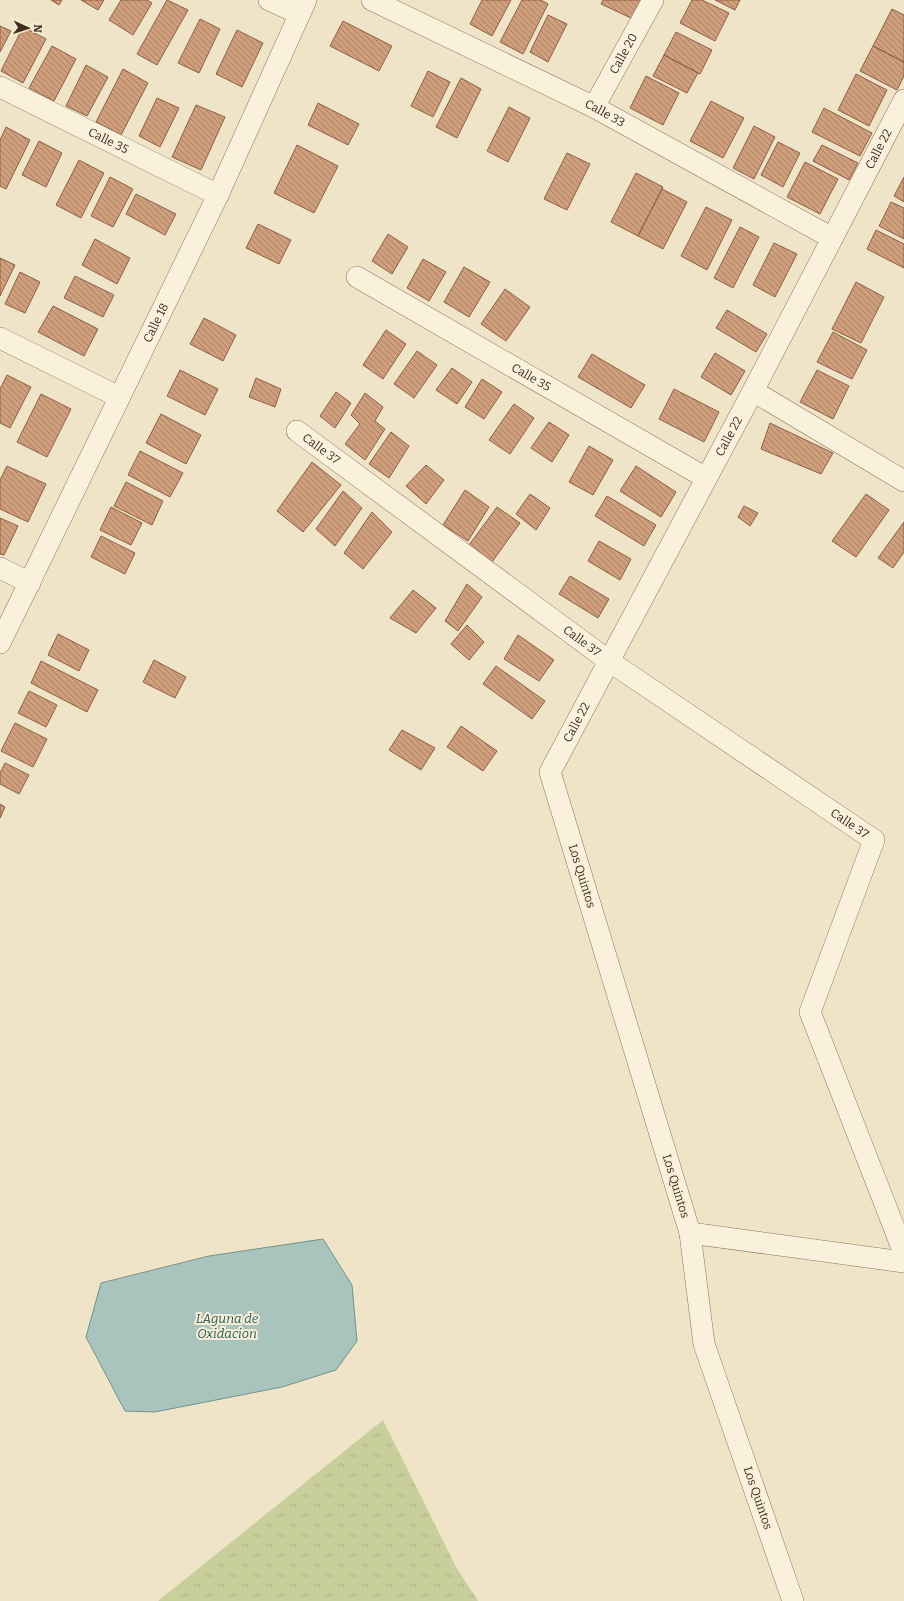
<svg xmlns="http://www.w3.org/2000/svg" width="904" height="1601" viewBox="0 0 904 1601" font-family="Bitter,serif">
	<defs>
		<pattern id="grass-tufts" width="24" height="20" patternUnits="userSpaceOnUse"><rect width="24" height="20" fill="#c9cf9b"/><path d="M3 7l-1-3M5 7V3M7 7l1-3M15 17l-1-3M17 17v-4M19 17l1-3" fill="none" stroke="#aeb285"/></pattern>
		<pattern id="building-back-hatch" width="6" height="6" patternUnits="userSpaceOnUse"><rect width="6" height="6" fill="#cf9f7d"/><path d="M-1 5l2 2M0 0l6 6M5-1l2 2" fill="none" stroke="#a98266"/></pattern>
	</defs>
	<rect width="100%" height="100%" fill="#f0e4c8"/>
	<!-- grass -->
	<path fill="url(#grass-tufts)" d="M383 1420 456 1567 478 1601H158Z"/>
	<!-- water -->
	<path fill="#a9c4bc" stroke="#6f938a" d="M323 1239 352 1285 357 1341 336 1370 282 1387 155 1412 125 1411 86 1337 101 1283 209 1256Z"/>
	<!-- building -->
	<path fill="url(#building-back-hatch)" stroke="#8d5f41" d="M51 0H62L59 5Z
		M81 0H104L98 10Z
		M121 0H147L152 3 133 35 109 20Z
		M167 0 188 10 157 65 137 54Z
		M482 0H511L492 36 470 24Z
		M522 0H541L548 4 523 54 500 42Z
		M603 0H642L633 19 601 4Z
		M692 0H702L729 13 715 41 680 23Z
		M715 0H740L735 10Z
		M892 9 904 15V62L873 46Z
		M548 15 567 24 548 62 530 52Z
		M200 19 220 29 199 73 178 63Z
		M343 21 392 46 379 71 330 46Z
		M0 26 11 31 0 52Z
		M23 27 46 39 23 83 1 71Z
		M237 30 263 43 242 87 216 74Z
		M676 32 712 50 700 74 664 55Z
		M52 46 76 59 54 101 29 88Z
		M873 46 904 62V76L897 90 860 71Z
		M664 55 698 73 687 93 653 76Z
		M86 65 108 77 87 116 66 106Z
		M123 69 148 83 121 135 96 122Z
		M428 71 450 82 433 117 411 106Z
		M856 74 887 90 869 126 838 110Z
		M646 76 679 93 663 125 630 108Z
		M461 78 481 89 457 138 436 127Z
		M157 98 179 108 160 147 139 136Z
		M711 101 744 118 723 158 690 141Z
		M318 103 359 124 348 145 308 125Z
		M196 105 225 117 201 170 172 157Z
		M509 107 530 118 508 162 487 151Z
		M824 108 872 133 860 156 812 132Z
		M754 126 775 137 754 179 733 168Z
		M6 127 30 140 6 189 0 186V140Z
		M39 141 62 153 46 187 22 175Z
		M778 142 800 153 783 187 761 175Z
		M297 145 338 166 314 213 274 193Z
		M822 145 858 163 849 180 813 161Z
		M567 153 590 164 567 210 544 199Z
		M79 160 104 173 81 218 56 205Z
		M805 162 838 179 820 214 787 197Z
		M636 173 663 187 638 236 611 222Z
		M110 177 133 189 113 227 91 216Z
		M904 177V202L894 196Z
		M662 189 687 202 663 249 638 236Z
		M136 194 176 214 165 235 126 214Z
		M891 202 904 208V239L879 226Z
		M706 207 732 220 707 270 681 256Z
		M258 224 291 240 279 264 246 248Z
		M740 227 759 237 733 288 714 278Z
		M876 230 904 244V268L867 249Z
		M388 234 408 247 392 274 372 261Z
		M95 239 130 258 117 284 82 265Z
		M774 243 797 254 775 297 753 285Z
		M0 258 15 265 0 296Z
		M423 259 446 272 429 301 407 288Z
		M464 267 490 282 469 317 444 302Z
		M20 272 40 282 25 313 5 304Z
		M75 276 114 295 103 317 64 298Z
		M856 282 884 297 861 343 832 329Z
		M505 289 530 307 506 341 481 324Z
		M53 306 98 329 84 356 38 332Z
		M727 310 767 334 756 352 716 328Z
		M204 318 236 335 223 361 190 344Z
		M386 330 406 344 383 379 363 365Z
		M833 332 867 350 852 379 817 362Z
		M417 351 437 365 414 398 394 384Z
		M715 353 745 371 731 395 701 377Z
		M592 354 645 385 631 408 578 377Z
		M452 368 472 382 457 404 436 390Z
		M180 370 218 389 205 415 167 396Z
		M817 370 849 386 833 419 800 402Z
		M7 375 31 387 10 428 0 423V389Z
		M256 378 281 389 275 407 249 397Z
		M482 379 502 392 484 419 465 407Z
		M674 389 719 412 704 442 659 419Z
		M336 392 351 403 335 428 320 416Z
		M365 393 383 407 375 421 385 429 365 460 345 444 360 424 351 415Z
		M41 394 71 409 47 457 17 442Z
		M514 404 534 418 510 454 489 440Z
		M161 414 201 435 186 464 146 443Z
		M549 422 569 435 552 462 531 448Z
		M770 423 833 453 821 474 761 449Z
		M391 432 409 446 389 478 369 464Z
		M589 446 613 460 593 495 569 482Z
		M140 451 183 473 170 497 128 475Z
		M312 462 341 485 303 532 277 511Z
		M426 465 444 480 426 504 406 486Z
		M7 466 46 484 28 522 0 509V480Z
		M636 466 676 492 661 517 620 491Z
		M126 482 163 501 152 525 114 506Z
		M465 490 489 507 468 541 443 525Z
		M343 491 362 508 335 546 316 529Z
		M530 494 550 508 536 530 516 514Z
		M866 494 889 510 856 557 832 541Z
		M607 496 656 525 644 546 595 516Z
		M744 506 758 513 750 526 738 517Z
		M111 507 142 523 131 545 100 530Z
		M497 507 520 523 492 562 469 545Z
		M372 512 392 532 363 569 344 553Z
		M0 518 18 526 4 555 0 554Z
		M904 522V552L893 568 878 558Z
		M101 536 135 553 125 574 91 557Z
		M599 541 631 559 620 580 588 561Z
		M570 576 609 599 598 618 559 594Z
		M467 584 482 597 458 631 445 621Z
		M413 590 436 608 416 633 390 618Z
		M467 625 484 642 469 660 451 644Z
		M58 634 89 650 79 671 48 655Z
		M518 635 554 660 539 681 504 659Z
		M154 660 186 677 175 698 143 682Z
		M41 661 98 690 87 712 31 683Z
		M496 666 545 701 532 719 483 684Z
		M29 691 57 705 46 727 18 713Z
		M15 723 47 739 33 767 1 751Z
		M461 726 497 751 483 771 447 747Z
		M402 730 435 748 421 770 389 750Z
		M5 763 29 775 19 794 0 784V773Z
		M0 804 5 807 0 818Z"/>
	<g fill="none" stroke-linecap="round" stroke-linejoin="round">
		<defs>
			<g id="minor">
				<path d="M269 0 300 14"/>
				<path id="s1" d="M372 0 594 107 832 238"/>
				<path id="s2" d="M0 87 218 195"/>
				<path id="s3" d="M594 107 653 0"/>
				<path id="s4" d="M357 277 706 478"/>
				<path d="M0 338 119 397"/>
				<path d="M753 391 904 481"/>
				<path id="s5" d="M297 431 609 661 874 840 810 1012 904 1253"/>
				<path d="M0 568 30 583"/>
				<path id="s6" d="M0 643 218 195 306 0"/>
				<path d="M690 1233 904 1262"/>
				<path id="s7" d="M793 1601 704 1344 690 1233 550 772 753 391 904 100"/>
			</g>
		</defs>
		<!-- minor casing -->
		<use href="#minor" stroke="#8d765c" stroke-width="22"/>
		<!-- minor -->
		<use href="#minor" stroke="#faf1dc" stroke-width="21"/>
	</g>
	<g text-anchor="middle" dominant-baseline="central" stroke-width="4" stroke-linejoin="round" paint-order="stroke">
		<!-- street labels -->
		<g font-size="12" fill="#3d2e20" stroke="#f7eed8">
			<text stroke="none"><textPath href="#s3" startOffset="61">Calle 20</textPath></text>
			<text stroke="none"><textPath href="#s1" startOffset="259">Calle 33</textPath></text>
			<text stroke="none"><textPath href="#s2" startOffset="121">Calle 35</textPath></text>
			<text stroke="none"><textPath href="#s7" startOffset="1570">Calle 22</textPath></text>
			<text stroke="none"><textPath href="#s6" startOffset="356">Calle 18</textPath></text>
			<text stroke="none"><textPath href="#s4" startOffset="201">Calle 35</textPath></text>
			<text stroke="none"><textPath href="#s7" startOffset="1246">Calle 22</textPath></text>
			<text stroke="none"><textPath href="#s5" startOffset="30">Calle 37</textPath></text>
			<text stroke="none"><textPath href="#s5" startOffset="354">Calle 37</textPath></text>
			<text stroke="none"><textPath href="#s7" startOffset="922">Calle 22</textPath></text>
			<text stroke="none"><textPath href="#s5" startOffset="678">Calle 37</textPath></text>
			<text transform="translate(582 876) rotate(73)">Los Quintos</text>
			<text transform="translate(676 1186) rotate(73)">Los Quintos</text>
			<text transform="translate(758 1498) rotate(71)">Los Quintos</text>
		</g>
		<!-- water labels -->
		<g font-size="13" font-style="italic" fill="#2f5d5a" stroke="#f7eed8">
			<text x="227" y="1318">LAguna de<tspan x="227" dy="15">Oxidacion</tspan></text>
		</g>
	</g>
	<!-- north arrow -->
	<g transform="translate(28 28) rotate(93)" stroke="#f7eed8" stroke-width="3" paint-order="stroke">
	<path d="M0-3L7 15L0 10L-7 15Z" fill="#3d2e20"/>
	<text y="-6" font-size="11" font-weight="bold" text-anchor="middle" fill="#3d2e20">N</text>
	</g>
</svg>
